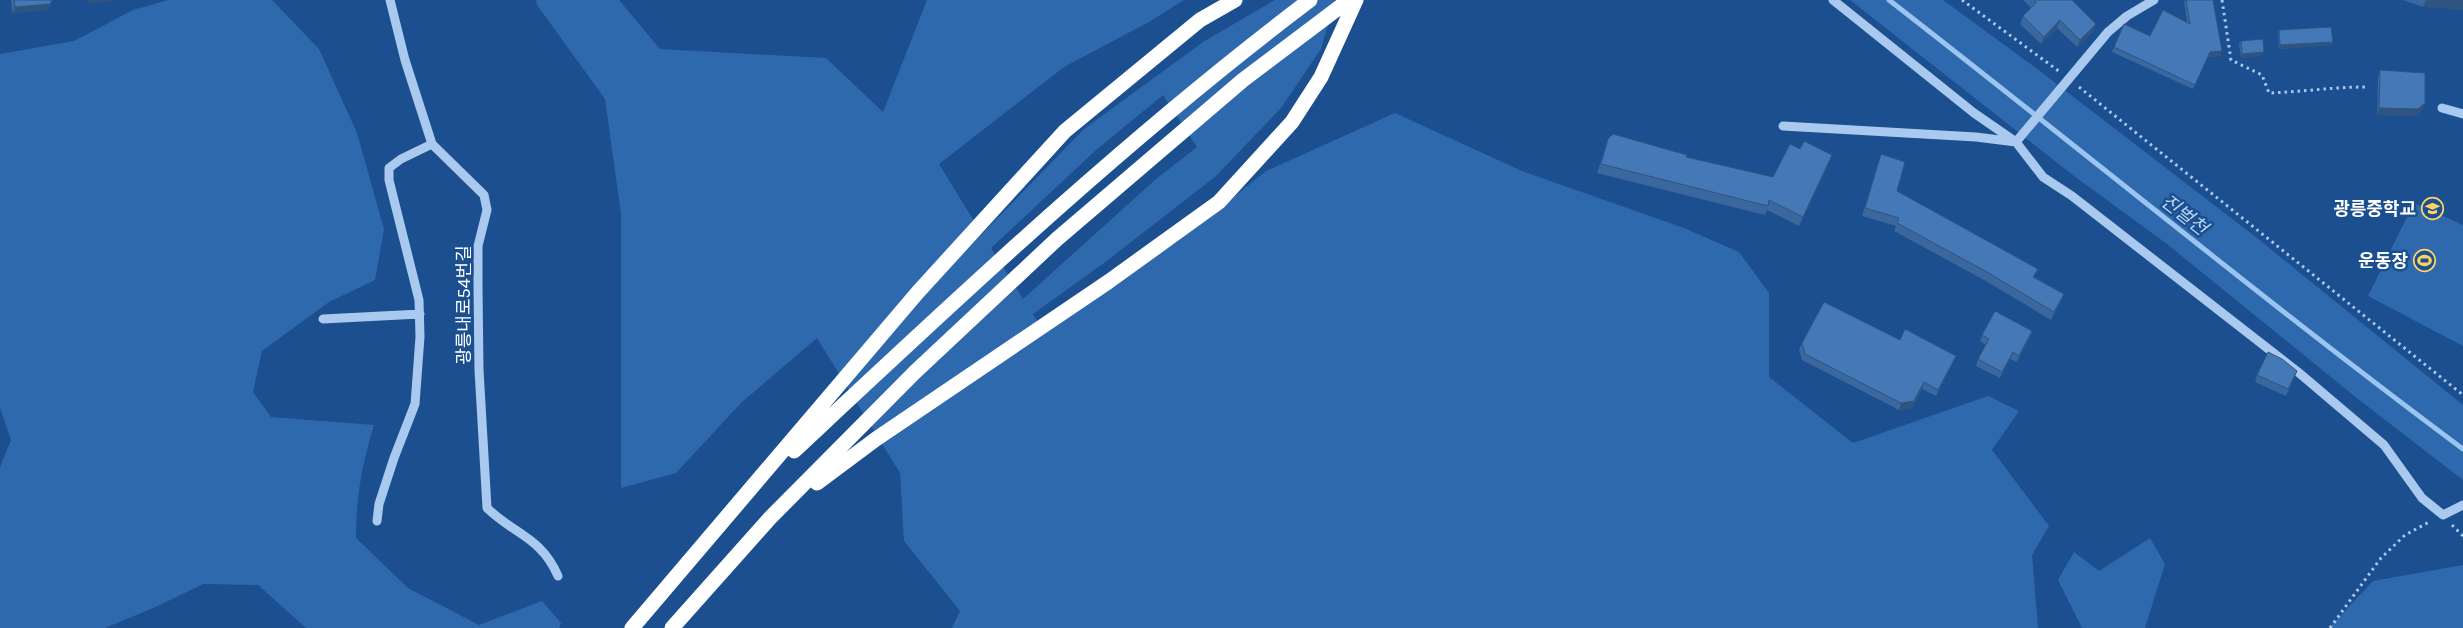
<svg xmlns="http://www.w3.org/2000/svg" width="2463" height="628" viewBox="0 0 2463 628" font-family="Karla,'Noto Sans KR',sans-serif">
	<rect width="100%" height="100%" fill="#1b4f8f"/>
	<!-- green -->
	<path fill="#2e69ad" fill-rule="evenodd" d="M168 0H272L319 49 357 133 384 229 375 280 329 302 262 351 253 392 271 417 374 425C362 465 356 497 356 538L408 588 479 625 542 601 561 623 559 628H306L258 585 203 584 158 606 105 628H0V467L11 440 0 408V54L74 41 133 10Z
		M536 0H619L660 49 826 58 883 112 927 0H1184L1149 22 1064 67 939 164 982 234 1084 129 1203 42 1275 0H1335L1321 49 1281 108 1215 177 1104 263 1033 314 1039 324 1176 243 1266 171 1395 113 1522 171 1684 228 1739 252 1769 293V377L1853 443 1988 396 2019 411 1992 450 2049 526 2032 555 2038 628H952L960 611 904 541 900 473 817 338 741 403 676 473 621 488V214L605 99 537 5ZM1163 95 1197 147 1156 179 1023 299 991 248 1095 151Z
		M1850 0H1943L2036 68 2257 238 2463 405V480L2358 399 2167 244 2074 176Z
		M2414 203 2463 225V346L2368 296Z
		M2150 538 2165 564 2145 628H2082L2058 580 2074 552 2099 571Z
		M2463 565V628H2329L2373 581Z"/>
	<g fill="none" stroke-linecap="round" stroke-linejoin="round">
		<!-- stream -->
		<path stroke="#9cc4f0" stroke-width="5" d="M1889 0C2081 149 2268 304 2463 449"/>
		<!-- path -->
		<path stroke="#a9c9ee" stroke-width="3" stroke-dasharray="2.5 4" stroke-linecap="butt" d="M1962 0 2060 72
			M2222 0 2231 60 2262 75 2269 93C2301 92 2333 87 2365 87
			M2079 87 2463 395
			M2452 525 2463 536
			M2330 628 2381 558 2405 535 2431 521"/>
		<!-- minor -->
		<path stroke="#a9c9ee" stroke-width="9" d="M390 0 405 60 432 144 484 195 487 210 478 246V287L479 370 487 508C515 535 541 537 558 576
			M1833 0 1974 113 2016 142 2043 177 2072 196 2298 372 2384 445 2422 498 2443 515 2463 505
			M2442 108 2463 114
			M1783 126 1976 137 2016 142 2108 32 2127 16 2154 0
			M323 319 420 314
			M377 521 379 504 394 458 415 404 420 337 419 300 389 180V168L401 159 432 144"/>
		<!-- highway -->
		<path stroke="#fff" stroke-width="15" d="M794 451C961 295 1127 138 1310 0
			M817 483 876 439 1108 282 1219 202 1292 122 1321 77 1356 0
			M632 628 918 292 1065 131 1200 20 1235 0
			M672 628 770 518 915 372 1057 239 1243 80 1349 0"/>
	</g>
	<!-- wall -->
	<path fill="#3a679d" d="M11 0H53L47 10 12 13Z
		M2023 0H2072L2096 24 2093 31 2077 47 2057 28 2041 44 2020 24 2023 16 2031 8Z
		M2185 0H2213L2220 56 2208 57 2193 89 2112 52 2114 47 2150 36 2187 22 2184 2Z
		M2403 0H2463L2423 7Z
		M2279 30 2333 42 2331 45 2279 49 2278 33Z
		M2241 41 2264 52 2263 55 2241 58 2239 44Z
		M2380 70 2425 103 2422 110 2416 116 2377 115 2378 77Z
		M1608 139 1773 177 1800 149 1832 155 1829 164 1799 226 1767 210 1765 215 1597 173Z
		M1881 154 1897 191 2034 278 2061 302 2051 320 1984 280 1894 231 1896 226 1862 216Z
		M2032 331 2030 338 2017 362 2010 359 2000 378 1976 366 1978 359 1986 345 1980 341 1982 335Z
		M1900 340 1953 363 1936 396 1922 389 1912 408 1899 410 1802 360 1799 350 1802 343Z
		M2297 371 2286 396 2255 382 2257 375Z"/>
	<!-- shaded-wall -->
	<path fill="#305480" d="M53 0 47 10 12 13 15 7Z
		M88 0H121L86 4Z
		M2426 0H2463V10L2423 7Z
		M2060 20 2057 28 2041 44 2044 37Z
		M2096 24 2093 31 2077 47 2080 40Z
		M2333 42 2331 45 2279 49 2280 45Z
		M2222 51 2220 56 2208 57 2193 89 2210 52Z
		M2264 52 2263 55 2241 58 2242 54Z
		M2425 103 2422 110 2416 116 2377 115 2379 108Z
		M1832 155 1829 164 1799 226 1803 217Z
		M2064 294 2061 302 2051 320 2054 312Z
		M2032 331 2030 338 2017 362 2019 356Z
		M2013 352 2010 359 2000 378 2002 372Z
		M1956 356 1953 363 1936 396 1938 390Z
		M1924 382 1922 389 1912 408 1899 410 1901 403Z"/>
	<!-- building -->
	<path fill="#4478b7" stroke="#305480" d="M14 0H52L50 4 15 7Z
		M2034 0H2072L2096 24 2080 40 2060 20 2044 37 2023 16 2036 3Z
		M2186 0H2213L2222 51 2210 52 2195 85 2114 47 2124 24 2150 36 2163 10 2190 24Z
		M2331 27 2333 42 2280 45 2279 30Z
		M2263 39 2264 52 2242 54 2241 41Z
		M2380 70 2425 73V103L2418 109 2379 108Z
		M1613 134 1687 155 1686 157 1773 177 1790 144 1800 149 1804 141 1832 155 1803 217 1769 200 1768 206 1601 164 1608 139Z
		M1881 154 1905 162 1897 191 2038 269 2033 277 2064 294 2054 312 1987 272 1897 223 1899 218 1865 208Z
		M1824 302 1900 340 1905 329 1956 356 1938 390 1924 382 1914 401 1901 403 1805 354 1802 343Z
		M1995 311 2032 331 2019 356 2013 352 2002 372 1978 359 1989 339 1982 335Z
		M2268 352 2282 359 2297 371 2288 389 2257 375Z"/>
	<!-- icons -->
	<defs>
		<symbol id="school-ring" viewBox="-11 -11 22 22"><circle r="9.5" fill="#1b4f8f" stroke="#ffd166" stroke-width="1.5"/><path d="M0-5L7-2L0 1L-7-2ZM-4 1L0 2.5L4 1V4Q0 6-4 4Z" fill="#ffd166"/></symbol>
		<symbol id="stadium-ring" viewBox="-11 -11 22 22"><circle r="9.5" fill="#1b4f8f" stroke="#ffd166" stroke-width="1.5"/><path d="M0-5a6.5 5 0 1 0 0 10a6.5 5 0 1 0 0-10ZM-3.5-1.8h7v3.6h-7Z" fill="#ffd166"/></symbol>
	</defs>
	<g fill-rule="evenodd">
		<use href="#school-ring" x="2420" y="196" width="25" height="25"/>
		<use href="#stadium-ring" x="2412" y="248" width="25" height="25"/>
	</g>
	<g text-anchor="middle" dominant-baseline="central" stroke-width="5" stroke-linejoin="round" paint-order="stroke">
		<!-- poi labels -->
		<g font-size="18" font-weight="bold" fill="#fff" stroke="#1b4f8f" text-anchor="end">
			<text x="2416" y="209">광릉중학교</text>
			<text x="2408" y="261">운동장</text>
		</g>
		<!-- street labels -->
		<g font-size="18" fill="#fff" stroke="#1b4f8f">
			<text transform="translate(464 305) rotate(-90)">광릉내로54번길</text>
		</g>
		<!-- water labels -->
		<g font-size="19" font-style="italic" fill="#b5d3f5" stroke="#1b4f8f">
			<text transform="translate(2184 215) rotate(38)">진벌천</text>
		</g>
	</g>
</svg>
